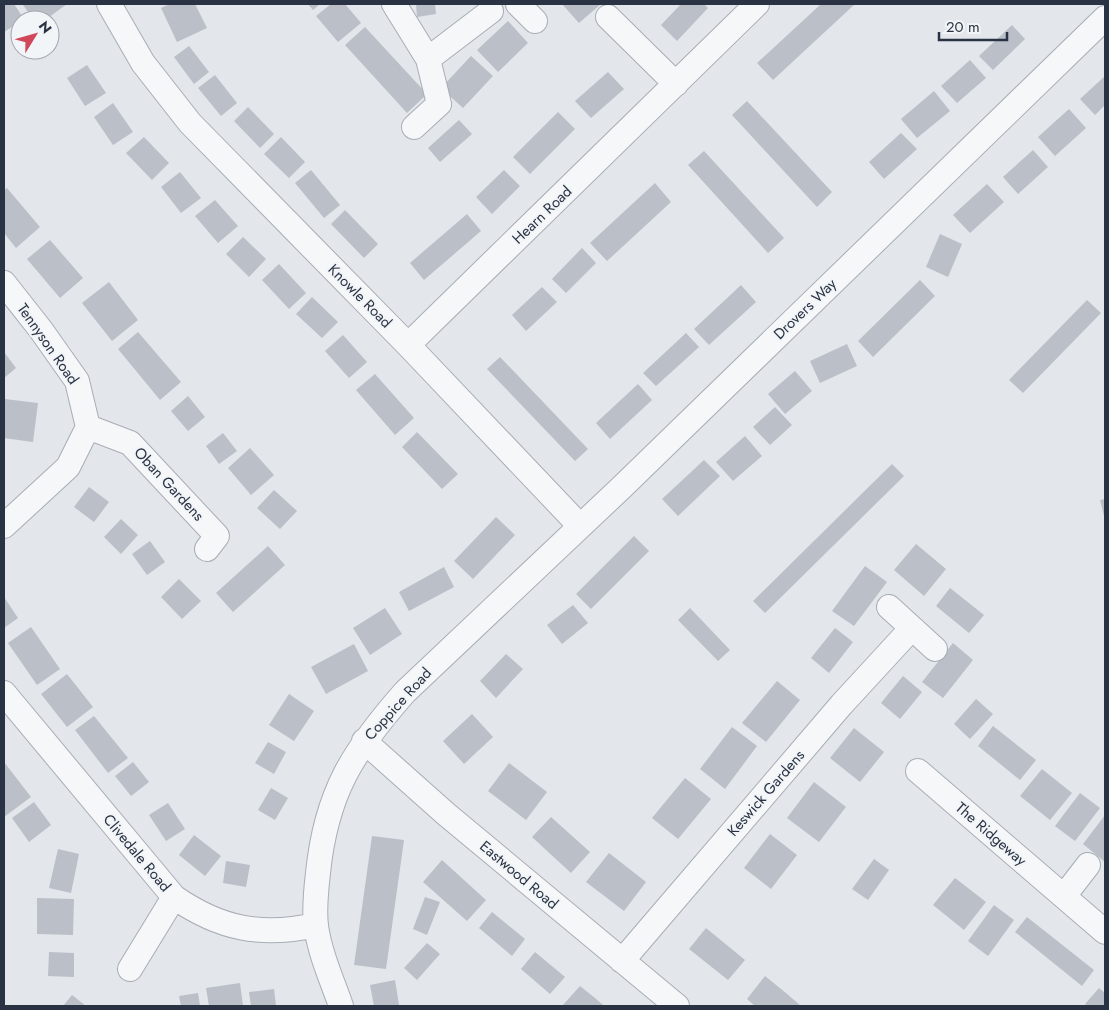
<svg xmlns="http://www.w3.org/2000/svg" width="1109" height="1010" viewBox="0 0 1109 1010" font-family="Jost,sans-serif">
	<rect width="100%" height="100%" fill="#e3e6eb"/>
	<!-- building -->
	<path fill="#babfc8" d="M4 4H14L24 19 4 32Z
		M25 4H67L45 20H34L23 5Z
		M170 4H195L207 28 177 42 161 8Z
		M308 4H320L313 10Z
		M331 4H345L361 23 338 42 316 16Z
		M416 4H435L436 14 417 17Z
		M562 4H601L579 23Z
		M681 4H704L708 8 677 41 661 25Z
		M821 4H855L773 80 757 63Z
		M508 21 528 43 498 72 477 50Z
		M1012 25 1025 39 993 70 979 56Z
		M365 27 427 94 407 113 345 45Z
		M189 46 209 72 194 84 174 57Z
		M471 56 493 76 463 108 441 88Z
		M970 60 986 78 957 103 941 86Z
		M87 65 106 93 85 106 67 78Z
		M608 72 624 89 591 118 575 101Z
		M215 75 237 103 221 116 198 88Z
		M1105 76V105L1095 115 1080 99Z
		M934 91 950 111 917 138 901 119Z
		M747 101 832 192 817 207 732 115Z
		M113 103 133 132 113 145 94 117Z
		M248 107 274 134 260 148 234 121Z
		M1069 109 1086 128 1055 156 1038 137Z
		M558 112 575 129 530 174 513 157Z
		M459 120 472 134 440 162 428 148Z
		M901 133 917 149 884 179 869 162Z
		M144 137 169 163 152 180 126 153Z
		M281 137 305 162 289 178 264 154Z
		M1033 150 1048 167 1018 194 1003 177Z
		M704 151 784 238 768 253 688 165Z
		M311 170 340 205 324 218 295 183Z
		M504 170 520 186 492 214 476 197Z
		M180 172 201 198 181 213 161 187Z
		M655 183 671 202 607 261 590 243Z
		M987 184 1004 202 970 233 953 215Z
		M7 188 40 227 16 248 4 233V190Z
		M215 200 238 226 218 243 195 216Z
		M345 210 378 244 364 258 331 224Z
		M467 214 481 231 424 280 410 263Z
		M940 234 962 244 948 277 926 267Z
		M243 237 266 259 249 277 226 254Z
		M50 240 83 278 60 298 27 259Z
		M582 248 596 263 566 293 552 279Z
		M279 264 306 293 289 309 262 280Z
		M920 280 935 296 873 357 858 341Z
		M109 282 138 320 112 341 82 303Z
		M741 285 756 302 709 345 694 329Z
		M542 287 557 302 526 331 512 315Z
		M312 297 338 322 322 338 296 314Z
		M1087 300 1101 313 1023 393 1009 380Z
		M138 332 181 382 160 400 118 349Z
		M686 333 699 347 656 386 643 373Z
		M343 335 367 362 349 378 325 351Z
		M847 344 857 366 820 383 810 361Z
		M4 352 16 368 4 378Z
		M500 357 588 449 575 461 487 369Z
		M795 371 812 391 785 414 768 394Z
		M375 374 414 418 395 435 356 390Z
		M638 384 652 400 610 439 596 423Z
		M188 396 205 417 188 431 171 411Z
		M5 399 38 403 33 442 4 438Z
		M775 407 792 425 770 445 753 427Z
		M417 432 458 474 442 489 402 447Z
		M223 433 237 451 219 464 206 446Z
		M745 436 762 456 733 481 716 462Z
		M250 448 274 475 251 495 228 468Z
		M704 460 720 476 678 516 662 499Z
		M892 464 904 476 765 613 753 601Z
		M89 487 109 502 94 522 74 507Z
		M274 490 297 511 280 529 257 508Z
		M1105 499V520L1100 500Z
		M496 517 515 535 473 579 454 561Z
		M121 519 138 535 121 554 104 537Z
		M634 536 649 551 591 609 576 594Z
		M150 541 165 562 147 575 132 554Z
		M916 544 946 569 924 596 894 570Z
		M268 546 285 565 233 612 216 593Z
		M865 566 887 582 854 626 832 611Z
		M444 567 454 587 409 611 399 592Z
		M179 579 201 601 182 619 161 597Z
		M950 588 984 615 969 633 936 606Z
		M4 597 18 618 4 628Z
		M573 605 588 623 562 644 547 625Z
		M385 608 402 634 370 655 353 628Z
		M690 608 730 650 718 661 678 620Z
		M31 627 60 669 37 685 8 643Z
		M835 628 853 642 829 673 811 658Z
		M953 643 973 660 943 698 922 682Z
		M354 644 368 671 326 694 311 667Z
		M506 654 523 669 496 698 480 681Z
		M67 674 93 707 67 727 41 694Z
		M903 676 922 692 900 719 881 703Z
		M777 681 800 700 766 742 742 723Z
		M289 694 314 711 294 741 269 725Z
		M976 699 993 714 970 739 954 724Z
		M472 714 493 737 464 764 443 741Z
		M94 716 128 758 108 773 75 730Z
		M993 726 1036 760 1020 780 978 746Z
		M732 727 757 746 725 789 700 769Z
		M854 728 884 752 860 782 830 758Z
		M268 742 286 752 274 774 255 763Z
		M4 762 31 797 4 817Z
		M133 762 149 782 131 796 115 776Z
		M509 763 547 792 526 820 488 791Z
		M1042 769 1072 793 1050 820 1020 796Z
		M685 778 711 799 678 839 652 818Z
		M814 782 846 807 819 842 787 818Z
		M271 788 288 798 275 820 258 810Z
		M1080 793 1100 808 1075 841 1055 826Z
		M34 802 51 825 29 842 12 818Z
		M168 803 185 829 166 841 149 815Z
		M1105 815V862L1083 844Z
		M551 817 590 852 571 873 532 837Z
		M770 834 797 855 771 889 744 868Z
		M194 835 221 856 205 876 179 855Z
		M372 836 404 840 386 969 354 965Z
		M58 849 79 854 71 893 49 888Z
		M609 853 646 882 624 911 586 882Z
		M874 859 889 870 868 900 852 889Z
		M442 860 486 900 467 921 423 882Z
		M226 861 250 865 246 887 223 883Z
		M955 878 986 902 964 930 933 905Z
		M425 897 440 902 427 935 413 929Z
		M37 898 74 899 73 935 37 934Z
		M994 905 1014 920 988 956 968 941Z
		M492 912 525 939 512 956 479 928Z
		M1027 917 1094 970 1082 986 1015 932Z
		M706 928 745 960 728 980 689 949Z
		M427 943 440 954 417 980 404 968Z
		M49 952 74 953V977L48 976Z
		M535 952 565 977 550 994 521 969Z
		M765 976 786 993 801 1006H755L747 999Z
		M395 980 399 1005 374 1006 370 985Z
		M240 983 243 1006H209L206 988Z
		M580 986 595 998 604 1006H565L563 1005Z
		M1099 988 1105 993V1006H1088L1085 1004Z
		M274 989 276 1006H251L249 992Z
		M198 993 200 1006H181L179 996Z
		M72 995 86 1006H63Z"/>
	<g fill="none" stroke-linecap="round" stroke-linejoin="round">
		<defs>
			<path id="minor" d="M109 4 143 63 190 123 408 345 580 526
				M394 4 428 59 439 104 414 127
				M518 4 535 21
				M608 17 676 84
				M428 59 491 11
				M4 283 41 330 77 381 88 427 68 467 4 526
				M408 345 757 4
				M88 427 130 443 217 536 207 549
				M889 607 935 649
				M4 693 174 897C220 929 261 937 316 925
				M364 741 446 814 677 1006
				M918 771 1105 932
				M1064 896 1088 865
				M622 961 842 704 912 628
				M130 969 174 897
				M341 1006C332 980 320 954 316 926 314 909 316 890 318 873 326 793 353 751 405 692L622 487 1105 18"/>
		</defs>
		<!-- minor casing -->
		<use href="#minor" stroke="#a8adb5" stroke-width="26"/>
		<!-- minor -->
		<use href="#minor" stroke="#f5f7f9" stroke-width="24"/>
	</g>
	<g text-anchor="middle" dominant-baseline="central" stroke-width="4" stroke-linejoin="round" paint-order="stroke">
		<!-- street labels -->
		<g font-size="15" fill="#2a3343" stroke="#f2f5f8">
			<text transform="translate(542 215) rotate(-44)">Hearn Road</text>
			<text transform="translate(360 296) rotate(45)">Knowle Road</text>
			<text transform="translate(805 309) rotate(-44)">Drovers Way</text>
			<text transform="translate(48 344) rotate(55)">Tennyson Road</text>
			<text transform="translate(169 484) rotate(47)">Oban Gardens</text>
			<text transform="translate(398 704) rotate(-48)">Coppice Road</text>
			<text transform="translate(766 793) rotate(-49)">Keswick Gardens</text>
			<text transform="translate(991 834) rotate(41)">The Ridgeway</text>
			<text transform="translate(137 853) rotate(50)">Clivedale Road</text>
			<text transform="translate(519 875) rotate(40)">Eastwood Road</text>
		</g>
	</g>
	<!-- border -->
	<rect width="1109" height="1010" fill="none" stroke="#2a3343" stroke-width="10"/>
	<!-- north arrow -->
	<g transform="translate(35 35) rotate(53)"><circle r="24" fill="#f2f5f8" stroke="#a2a7b0"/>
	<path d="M0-4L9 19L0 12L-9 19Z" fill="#cf485a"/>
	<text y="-8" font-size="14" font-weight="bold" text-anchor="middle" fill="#2a3343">N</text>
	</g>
	<!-- scale -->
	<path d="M939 32v8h68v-8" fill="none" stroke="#2a3343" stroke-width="2.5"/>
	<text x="946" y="32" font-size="15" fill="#2a3343" stroke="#f2f5f8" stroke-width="4" paint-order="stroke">20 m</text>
</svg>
